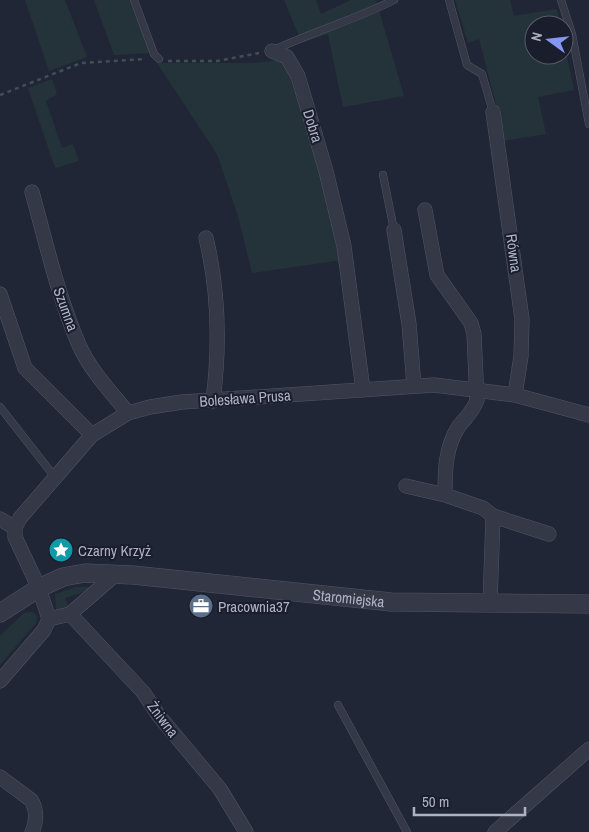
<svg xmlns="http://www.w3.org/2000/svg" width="589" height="832" viewBox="0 0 589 832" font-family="'Archivo Narrow',sans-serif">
	<rect width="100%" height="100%" fill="#212637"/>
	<!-- green -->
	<path fill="#243339" d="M25 0H65L87 57 49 71Z
		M94 0H129L151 53 114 55Z
		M284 0H316L321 14 351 0H376L404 96 343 107 328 34 302 43Z
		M455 0H510L514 16 557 9 560 25H534V55H564V42L574 90 538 97 546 134 502 141 496 104 479 39 468 43Z
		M280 60 293 77 329 196 342 260 252 273 238 216 217 154 157 63H255Z
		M52 79 57 94 46 101 62 148 73 144 79 161 55 168 28 88Z
		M76 587H93L87 591 65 598 69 608 56 610 55 594Z
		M33 612 37 616 36 623 0 665V636L24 613Z"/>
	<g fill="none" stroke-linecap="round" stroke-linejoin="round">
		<defs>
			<path id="service" d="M134 0 154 54 159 59
				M449 0 467 65 482 74 493 112
				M561 0 572 34 589 124
				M272 51C312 32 354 20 394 0
				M383 175 394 230
				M0 407 54 476
				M338 705 407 832"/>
			<path id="minor" d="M272 51 287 57 298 76 326 171 344 246 363 390
				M493 112 522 319 521 356 515 395
				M32 192C46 243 58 296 79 345 90 370 111 392 128 413
				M425 210 437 275 471 323 474 334 477 400C473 412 466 417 459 426 445 447 445 471 445 495
				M394 230 409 324 414 386
				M206 238C219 292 220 346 213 401
				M0 294 25 368 92 435
				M406 486 445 495 483 508 493 516 549 534
				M0 519 15 528
				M490 604 493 516
				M70 614 143 692 159 716 220 789 246 832
				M49 619 70 614 116 574
				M0 681 44 630 49 619 39 588 15 537V528L20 518 92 435 128 413 150 407 182 402 434 385 515 395 589 415
				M0 777 31 800C37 809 37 822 32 832
				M495 832 589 749"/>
			<g id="tertiary">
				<path id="s1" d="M0 613 39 588 63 577 85 573 133 575 391 602 589 604"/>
			</g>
		</defs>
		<!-- service casing -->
		<use href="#service" stroke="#525565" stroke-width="8"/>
		<!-- minor casing -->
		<use href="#minor" stroke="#525565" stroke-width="15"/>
		<!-- tertiary casing -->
		<use href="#tertiary" stroke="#525565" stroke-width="19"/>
		<!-- path -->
		<path stroke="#404e55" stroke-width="2.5" stroke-dasharray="4 4" stroke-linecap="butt" d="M168 61H217L259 53
			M0 95 81 63 145 59"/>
		<!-- service -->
		<use href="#service" stroke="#343847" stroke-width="7"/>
		<!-- minor -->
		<use href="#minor" stroke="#343847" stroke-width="14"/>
		<!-- tertiary -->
		<use href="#tertiary" stroke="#343847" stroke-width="18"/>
	</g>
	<!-- icons -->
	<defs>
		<symbol id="sight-disc" viewBox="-11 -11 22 22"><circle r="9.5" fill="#0f9aa8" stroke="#1a1d2c"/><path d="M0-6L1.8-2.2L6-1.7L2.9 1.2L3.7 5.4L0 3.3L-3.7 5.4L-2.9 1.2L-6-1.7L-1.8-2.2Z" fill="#fff"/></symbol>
		<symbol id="office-disc" viewBox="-11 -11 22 22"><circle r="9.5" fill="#5c6f8a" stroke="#1a1d2c"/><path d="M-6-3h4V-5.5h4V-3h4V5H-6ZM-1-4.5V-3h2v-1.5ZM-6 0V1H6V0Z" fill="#fff"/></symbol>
	</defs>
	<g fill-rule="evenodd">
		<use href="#sight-disc" x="47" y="536" width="28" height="28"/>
		<use href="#office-disc" x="187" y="592" width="28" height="28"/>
	</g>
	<g text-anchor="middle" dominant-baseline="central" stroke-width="4" stroke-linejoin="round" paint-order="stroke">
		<!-- street labels -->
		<g font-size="15" fill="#afb2c4" stroke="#1a1d2c">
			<text transform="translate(313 126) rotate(73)">Dobra</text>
			<text transform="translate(514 253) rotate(82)">Równa</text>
			<text transform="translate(66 309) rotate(70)">Szumna</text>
			<text transform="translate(245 398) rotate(-4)">Bolesława Prusa</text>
			<text stroke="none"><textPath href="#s1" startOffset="360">Staromiejska</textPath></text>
			<text transform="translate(163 719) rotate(53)">Żniwna</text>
		</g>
		<!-- poi labels -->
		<g font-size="15" fill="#afb2c4" stroke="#1a1d2c" text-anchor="start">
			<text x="78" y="550">Czarny Krzyż</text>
			<text x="218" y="606">Pracownia37</text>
		</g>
	</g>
	<!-- north arrow -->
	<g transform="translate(549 40) rotate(285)"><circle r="24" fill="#1a1d2c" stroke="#565969"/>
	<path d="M0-4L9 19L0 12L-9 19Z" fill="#8498f3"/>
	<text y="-8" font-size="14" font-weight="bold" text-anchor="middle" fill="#afb2c4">N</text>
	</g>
	<!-- scale -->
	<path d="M414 807v8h111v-8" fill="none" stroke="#afb2c4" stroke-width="2.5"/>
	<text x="422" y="807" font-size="15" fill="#afb2c4" stroke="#1a1d2c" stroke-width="4" paint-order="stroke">50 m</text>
</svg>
